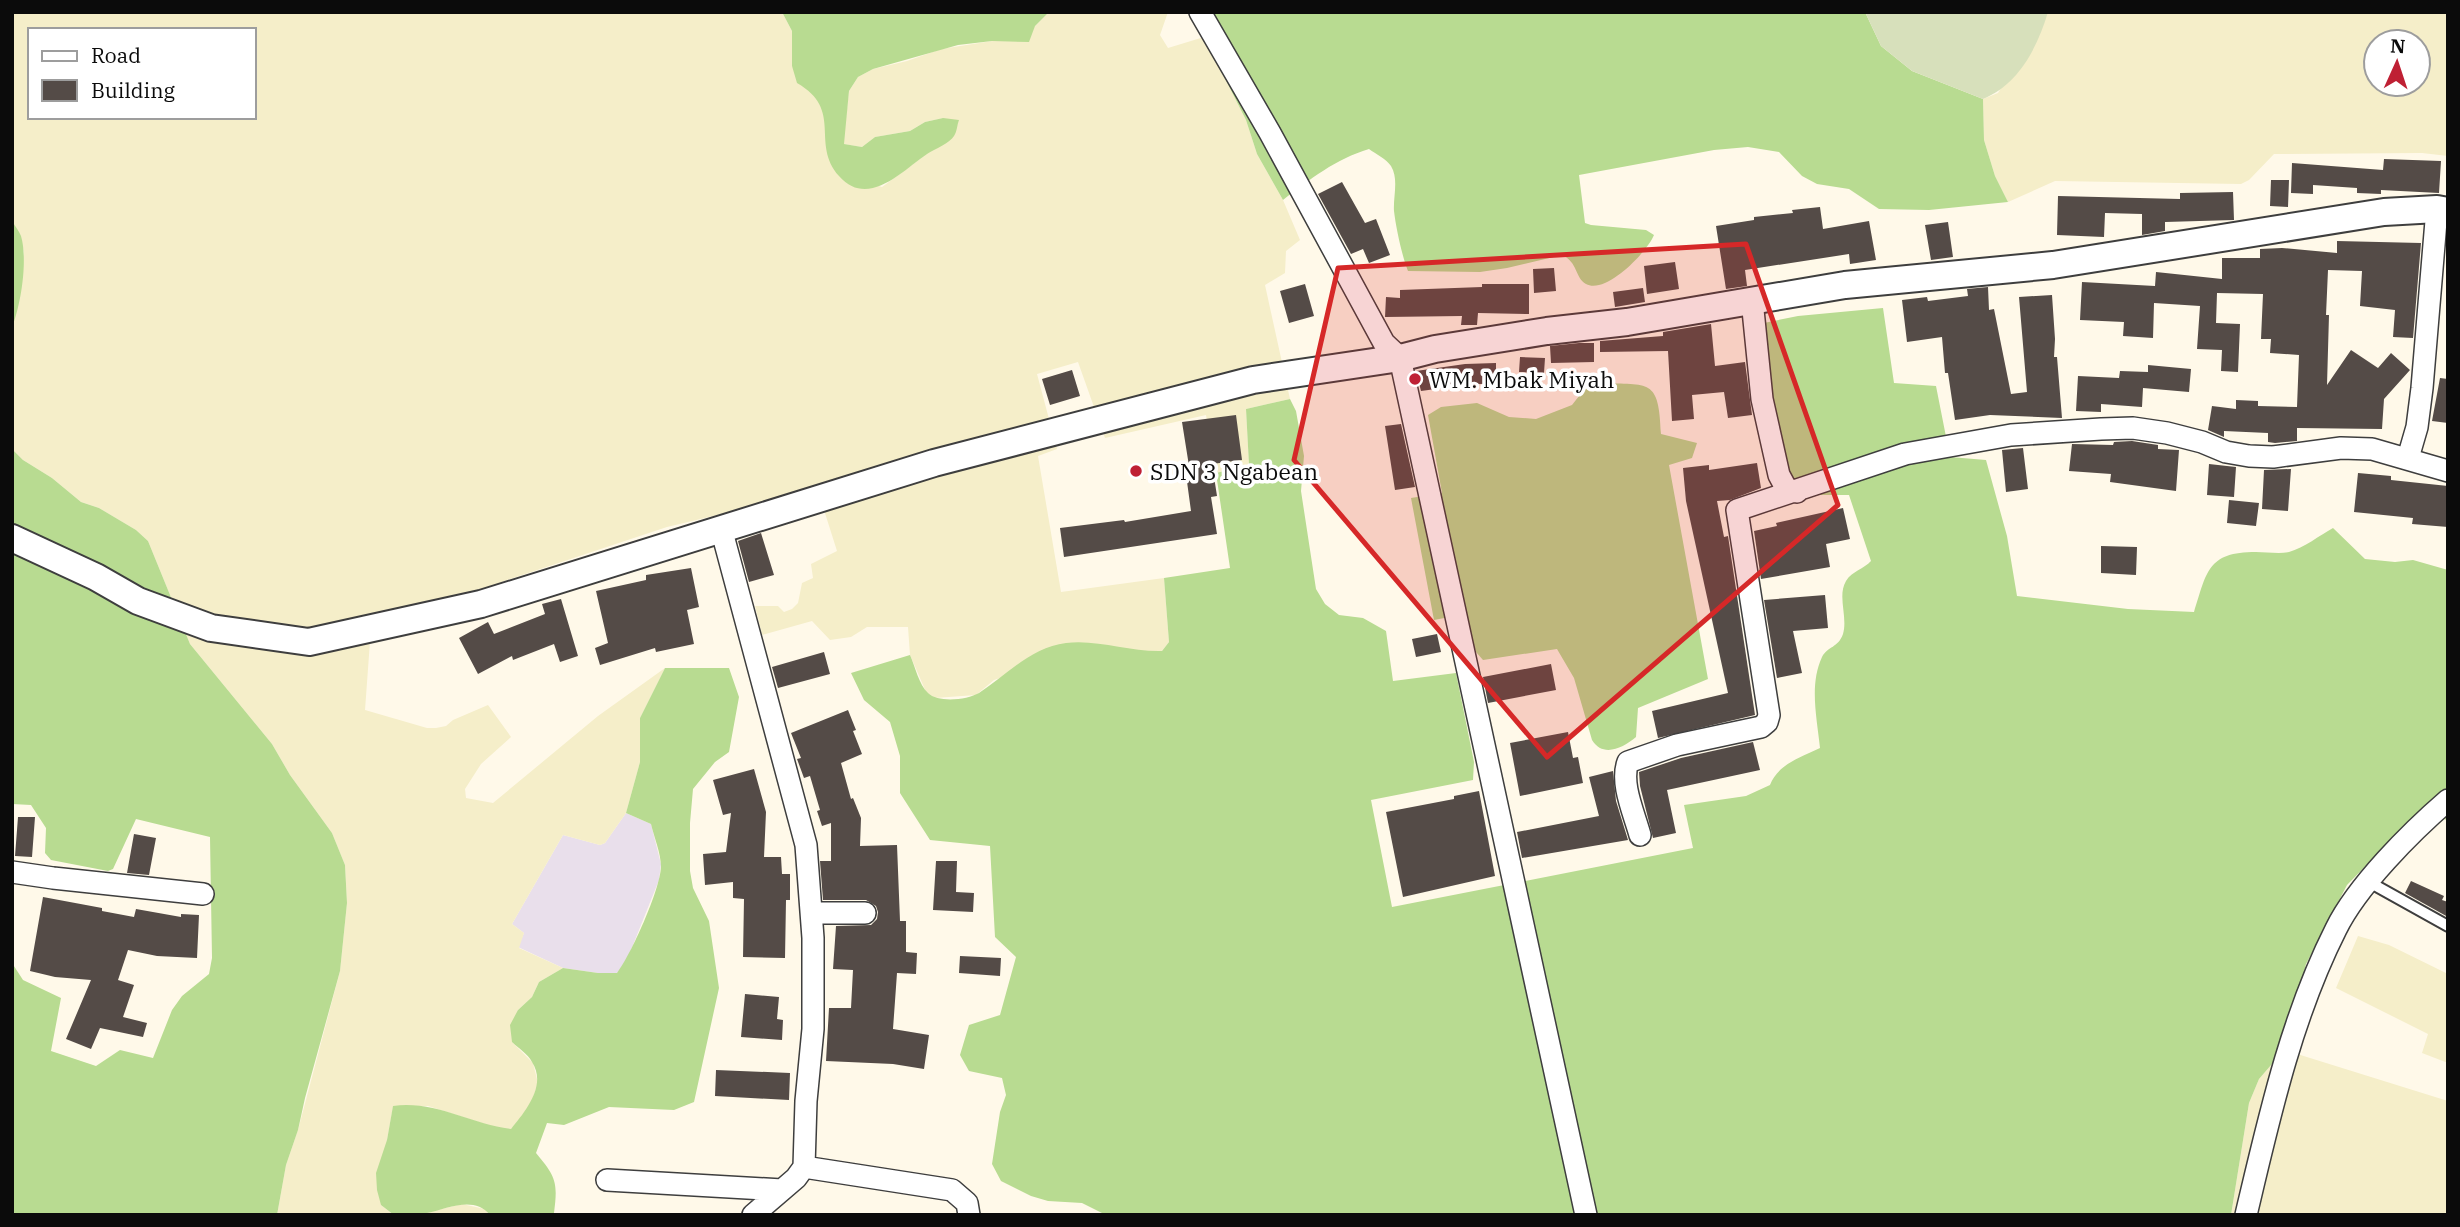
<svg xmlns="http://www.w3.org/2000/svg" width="2460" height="1227" viewBox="0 0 2460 1227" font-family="'IBM Plex Serif',serif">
	<rect width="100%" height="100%" fill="#fff9e9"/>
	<!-- industrial -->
	<path fill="#e9dfeb" d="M626 813 651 824 661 864 659 880 627 960 617 973H598L563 968 518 947 524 933 512 924 563 835 600 845 605 843Z"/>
	<!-- farmland -->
	<path fill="#f5eec9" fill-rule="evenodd" d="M12 12H782L792 31V66L823 106 829 157 836 172 882 187 924 156 943 118 925 122 910 131 875 137 862 147 843 144 849 91 858 77 873 69 907 61 941 49 992 41 1035 26 1049 12H1168L1160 35 1168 48 1204 37 1246 120 1257 154 1283 200 1300 240 1286 251 1285 273 1265 285 1290 399 1246 409 1249 465 1216 473 1206 415 1105 438 1078 362 1037 374 1057 449 1038 456 1061 592 1164 578 1169 642 1162 651 1140 652 1099 645 994 680 976 695 935 698 926 692 910 655 908 627H867L851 637 830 640 812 621 762 635 755 606H778L784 612 792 609 798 603 802 583 813 578 811 564 837 551 818 491 667 527 507 580 434 608 372 614 365 710 427 728H436L446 726 453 720 488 705 511 737 481 764 465 789 466 798 493 803 598 716 665 668 640 718V762L626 813 605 843 600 845 563 835 512 924 524 933 519 948 563 968 539 982 532 997 518 1010 512 1042 533 1063 538 1083 532 1101 523 1115 511 1129 494 1127 428 1106 393 1107 387 1140 381 1205 394 1215H277L286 1165 298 1130 340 971 347 903 345 865 332 833 290 775 272 744 190 644 148 541 136 530 99 508 81 502 52 478 23 460 12 449V327L21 288 24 252 20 235 12 221ZM30 30H254V117H30Z
		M2048 12H2448V156L2422 153 2274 154 2249 180 2241 184 2055 181 2008 202 1995 176 1984 140 1983 99 1998 93ZM2376 42H2418V84H2376Z
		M2358 936 2389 945 2448 974V1063L2422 1053 2428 1034 2336 988Z
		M2284 1050 2448 1101V1215H2231L2249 1103 2259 1079Z
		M462 1204 485 1209 490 1215H411L429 1212Z"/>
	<!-- forest -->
	<path fill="#b8db91" d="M782 12H1049L1035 26 1029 42 992 41 958 45 873 69 858 77 849 91 844 144 862 147 875 137 910 131 925 122 943 118 959 120C957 125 957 132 954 136 950 143 935 149 927 154 902 171 868 209 839 176 810 143 844 110 797 83L792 66V31Z
		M1212 12H1865L1881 46 1912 71 1983 99 1984 140 1995 176 2008 202 1929 210 1879 209 1849 189 1817 184 1802 176 1779 152 1748 147 1714 150 1579 175 1585 223 1591 225 1646 230 1654 235C1647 252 1606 295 1586 284 1575 278 1578 262 1562 255L1507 268 1480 272 1408 271C1402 256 1396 228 1394 211 1393 197 1399 179 1391 166 1386 159 1376 154 1369 149 1336 159 1310 179 1283 200L1257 154 1246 120 1204 37Z
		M12 221C15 226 19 231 21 236 28 259 21 305 12 327Z
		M1883 308 1894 383 1936 386 1950 457 1986 460 2007 536 2017 596 2128 609 2194 612C2207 572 2207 552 2256 552 2266 552 2280 554 2289 552 2304 548 2320 535 2333 528L2365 559 2395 562 2413 560 2448 570V821L2423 807 2347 885 2306 964 2284 1050 2259 1079 2249 1103 2231 1215H1106L1082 1203 1048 1201 1031 1196 1001 1181 992 1164 1000 1112 1006 1095 1002 1078 969 1071 960 1055 969 1025 1000 1015 1016 957 995 937 990 846 930 840 900 793V756L890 722 864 700 851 673 910 655C915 666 919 685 928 693 938 703 967 700 979 693 1007 675 1031 647 1066 643 1097 639 1130 652 1162 651L1169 642 1164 578 1230 568 1216 473 1249 465 1246 409 1290 399 1296 411 1304 456 1301 491 1316 589 1325 604 1339 615 1363 618 1386 631 1393 681 1456 673 1474 762 1473 780 1371 800 1392 907 1693 848 1684 805 1746 796 1770 785C1778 764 1801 757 1820 748 1817 718 1809 685 1822 657 1828 646 1838 648 1843 634 1848 617 1837 596 1846 581 1852 571 1864 569 1871 561L1849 495H1812L1790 478 1775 418 1764 323 1798 316Z
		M1600 383C1650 385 1659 378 1661 434L1697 443 1692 458 1669 465 1708 679 1638 708 1636 737C1623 748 1603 758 1592 740L1574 678 1557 649 1483 660 1476 652 1465 614 1434 620 1411 498 1442 493 1428 415 1441 407 1477 403 1509 417 1536 419 1572 405 1583 391 1590 386Z
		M12 449 23 460 52 478 81 502 99 508 136 530 148 541 190 644 272 744 290 775 332 833 345 865 347 903 340 971 305 1098 298 1130 286 1165 277 1215H12V963L23 980 61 998 51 1051 96 1066 120 1050 153 1058 172 1010 182 996 209 974 212 958 210 837 136 819 113 869 108 871 51 860 45 853 46 828 31 805 12 804Z
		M665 668H729L739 697 729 752 715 762 693 789 690 823V871L693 888 709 921 719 988 694 1102 674 1110 609 1107 564 1125 547 1123 536 1153C556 1177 558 1182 554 1213L560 1215H490C474 1195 447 1209 427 1213 416 1215 405 1215 394 1215L381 1205 377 1190 376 1173 387 1140 393 1106C434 1100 471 1124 511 1129 526 1111 547 1085 532 1062 528 1054 518 1048 512 1042L510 1025 518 1010 532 997 539 982 563 968 598 973H617C631 955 660 890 661 867 661 853 654 837 651 824L626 813 640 762V718Z"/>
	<!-- cemetery -->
	<path fill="#d7e0bb" d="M1865 12H2048C2037 48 2019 84 1983 99L1912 71 1881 46Z"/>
	<!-- building -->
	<path fill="#544b47" d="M2384 159 2441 161 2439 193 2381 190V194L2357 193V188L2313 185V194L2291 193 2292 163 2383 170Z
		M2271 180H2289L2288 207 2270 206Z
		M1342 182 1365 223 1376 219 1390 255 1369 263 1363 249 1351 254 1318 194Z
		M2233 192 2234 220 2165 222V231L2142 235V214L2105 213 2104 237 2057 235 2058 196 2180 199V193Z
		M1820 207 1823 229 1869 221 1876 260 1850 264 1849 254 1745 270 1747 286 1726 289 1716 226 1754 220V217L1793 213 1792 210Z
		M1948 222 1953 257 1931 260 1925 225Z
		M2337 241 2421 243 2413 338 2393 337 2395 310 2360 306 2362 271 2328 270 2326 315H2329L2327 385 2351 350 2378 368 2391 353 2410 370 2384 399 2382 429 2297 428V441L2275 443 2268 442V433L2224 431V437L2208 430 2212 406 2236 409V400L2258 401V406L2297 407 2299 355 2270 353 2271 339H2261L2263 294 2217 293 2216 323 2240 324 2238 372 2221 371 2222 350 2197 349 2200 306 2154 303 2153 338 2123 336 2124 322 2080 320 2082 282 2155 286 2156 272 2222 279V258H2260V249L2282 248 2337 253Z
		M1675 262 1679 289 1647 294 1644 266Z
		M1554 268 1556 291 1534 293 1533 269Z
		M1305 284 1314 316 1289 323 1280 291Z
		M1482 284H1529V314L1478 313 1477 325H1461L1462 316 1385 317 1386 297 1400 298V290L1482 287Z
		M1988 287 1989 310 1994 309 2011 394 2027 392 2019 297 2052 295 2055 339 2054 357H2057L2062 418 1990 415 1955 420 1948 373H1945L1942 337 1907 342 1902 300 1927 297 1928 301 1968 296 1967 289Z
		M1643 288 1645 302 1615 307 1613 292Z
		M1711 324 1715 366 1745 362 1752 415 1728 418 1724 392 1692 395 1694 419 1672 421 1668 351 1600 352V341L1663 336V332Z
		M1579 343H1594V362L1551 363 1550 346Z
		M1520 357 1545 358 1544 373 1519 372Z
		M1496 363V383L1465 385 1421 391 1416 371 1465 364Z
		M2148 365 2191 369 2189 392 2143 388 2142 407 2101 404V412L2076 411 2078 376 2119 378 2120 371 2148 372Z
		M1072 370 1080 396 1050 405 1042 379Z
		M2440 378 2448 379V423L2432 421Z
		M1236 415 1242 460 1212 464 1217 496 1211 497 1217 534 1064 557 1060 528 1124 520 1125 522 1191 511 1185 467 1189 466 1182 422Z
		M1401 424 1415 487 1395 490 1385 426Z
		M2132 441 2158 445V449L2179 450 2176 491 2110 482 2111 474 2069 471 2072 444 2113 445 2114 442Z
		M2023 448 2028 489 2006 492 2002 450Z
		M1757 463 1761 488 1730 500 1717 501 1724 537 1728 536 1755 715 1658 738 1652 711 1728 693 1686 501 1683 468 1709 465V470Z
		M2209 464 2236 467 2234 497 2207 495Z
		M2291 469 2288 511 2262 509 2264 470Z
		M2358 473 2391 476V480L2448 486V527L2412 524 2413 518 2354 512Z
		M2229 500 2259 503 2256 526 2227 523Z
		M1843 508 1850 539 1826 544 1830 567 1761 579 1754 531 1777 526 1776 523Z
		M761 533 774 575 749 582 738 541Z
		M2101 546 2137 547 2136 575 2101 573Z
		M691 568 699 607 687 610 694 644 656 652 655 648 600 665 595 648 608 643 596 591 646 580V575Z
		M1825 595 1828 628 1793 631 1802 673 1777 678 1764 600Z
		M561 599 578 656 560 662 554 644 513 660 512 656 478 674 459 638 488 622 494 634 545 614 542 604Z
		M1437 634 1441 652 1416 657 1412 639Z
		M824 652 830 674 778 688 772 667Z
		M1551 664 1556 690 1488 703 1483 677Z
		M848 710 856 730 853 731 862 754 841 763 851 799 853 798 861 818 860 846 897 845 900 921H906V952L917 953 916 974 897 973 893 1029 929 1035 924 1069 893 1064 826 1061 829 1008H851L853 970 833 969 836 926 871 925 877 919 878 912 876 906 866 900H823L820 861H831V823L822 826 817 811 820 810 810 776 804 778 797 759 801 758 791 733Z
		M1568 732 1573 758 1578 757 1583 783 1520 796 1510 743Z
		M1753 742 1760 770 1667 790 1676 833 1653 838 1640 786 1639 772 1681 758Z
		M754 769 766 812 764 857H781L782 874H790V900H786L785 958 743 957 744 899 733 898V882L705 885 703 854 726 852 731 813 723 815 713 780Z
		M1613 771 1616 801 1628 840 1522 858 1517 832 1599 816 1589 777Z
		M1479 791 1495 876 1403 897 1386 812 1454 799V796Z
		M18 817H35L32 857 15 856Z
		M134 834 156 838 149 875 127 873Z
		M936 861H957L956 892 974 893 973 912 933 910Z
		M2411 881 2444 896 2442 900 2448 902V917L2405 893Z
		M43 897 102 908V911L134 917 136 909 181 917V914L199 915 197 958 157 956 128 950 118 980 134 985 123 1017 147 1023 143 1037 100 1028 91 1049 66 1039 91 980 55 977 30 971Z
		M960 956 1001 958 1000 976 959 973Z
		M745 994 779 997 777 1019 783 1020 782 1040 741 1037Z
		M716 1070 790 1073 789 1100 715 1096Z"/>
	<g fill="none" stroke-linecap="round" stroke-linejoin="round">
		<defs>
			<path id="service" d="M2369 882 2448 926"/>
			<path id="minor" d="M1200 12 1270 133 1384 343 1400 358 1586 1215
				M1752 300 1762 399 1779 475 1786 488 1797 492
				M2408 458 2417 427 2422 388 2437 209
				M721 528 806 845 813 938V1029L806 1101 804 1167 796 1178 753 1215
				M1640 835C1634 813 1620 783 1628 762L1677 745 1761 727 1767 722 1769 715 1737 510 1905 454 2011 435 2101 429 2133 428 2167 433 2202 442 2226 452 2249 456 2273 457 2341 448 2372 449 2448 471
				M12 872 53 878 203 894
				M812 913H865
				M804 1167 952 1190 967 1203 969 1215
				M607 1180 782 1190
				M2246 1215C2269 1118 2291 1018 2336 929 2357 886 2411 832 2448 800"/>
			<path id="tertiary" d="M12 538 96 577 138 601 211 628 309 642 481 604 934 463 1253 380 1400 358 1435 349 1547 331 1627 322 1845 285 2053 265 2384 212 2437 209 2448 211"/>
		</defs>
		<!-- service casing -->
		<use href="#service" stroke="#3e3e3e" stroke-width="14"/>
		<!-- minor casing -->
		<use href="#minor" stroke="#3e3e3e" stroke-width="24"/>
		<!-- tertiary casing -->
		<use href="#tertiary" stroke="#3e3e3e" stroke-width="30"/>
		<!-- service -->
		<use href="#service" stroke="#fff" stroke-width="10"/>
		<!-- minor -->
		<use href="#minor" stroke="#fff" stroke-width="21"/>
		<!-- tertiary -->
		<use href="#tertiary" stroke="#fff" stroke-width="26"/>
	</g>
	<!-- marked area -->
	<path fill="#d62828" fill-opacity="0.2" stroke="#d62828" stroke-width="5" stroke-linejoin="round" d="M1746 244 1838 505 1547 757 1294 460 1338 268Z"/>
	<!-- markers -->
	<g fill="#bf2034" stroke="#fff" stroke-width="2.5">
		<circle cx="1415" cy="379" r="7"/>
		<circle cx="1136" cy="471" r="7"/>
	</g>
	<g text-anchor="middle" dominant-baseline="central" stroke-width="7" stroke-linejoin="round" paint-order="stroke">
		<!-- poi labels -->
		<g font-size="23" fill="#0b0b0b" stroke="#fff" text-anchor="start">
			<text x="1429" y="379">WM. Mbak Miyah</text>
			<text x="1150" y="471">SDN 3 Ngabean</text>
		</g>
	</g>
	<!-- border -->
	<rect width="2460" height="1227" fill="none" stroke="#0b0b0b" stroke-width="28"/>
	<!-- legend -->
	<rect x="28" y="28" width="228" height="91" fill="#ffffff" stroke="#9d9d9d" stroke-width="2"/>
	<rect x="42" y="51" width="35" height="10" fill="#ffffff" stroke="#9d9d9d" stroke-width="2"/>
	<text x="91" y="63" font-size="21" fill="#0b0b0b">Road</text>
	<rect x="42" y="80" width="35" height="21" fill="#544b47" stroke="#9d9d9d" stroke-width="2"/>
	<text x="91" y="98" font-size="21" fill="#0b0b0b">Building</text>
	<!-- north arrow -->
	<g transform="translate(2397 63) rotate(3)"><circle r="33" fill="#ffffff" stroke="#9d9d9d" stroke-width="2"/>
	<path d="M0-5L12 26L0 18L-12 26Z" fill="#bf2034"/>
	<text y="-10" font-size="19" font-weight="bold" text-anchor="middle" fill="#0b0b0b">N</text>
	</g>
</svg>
